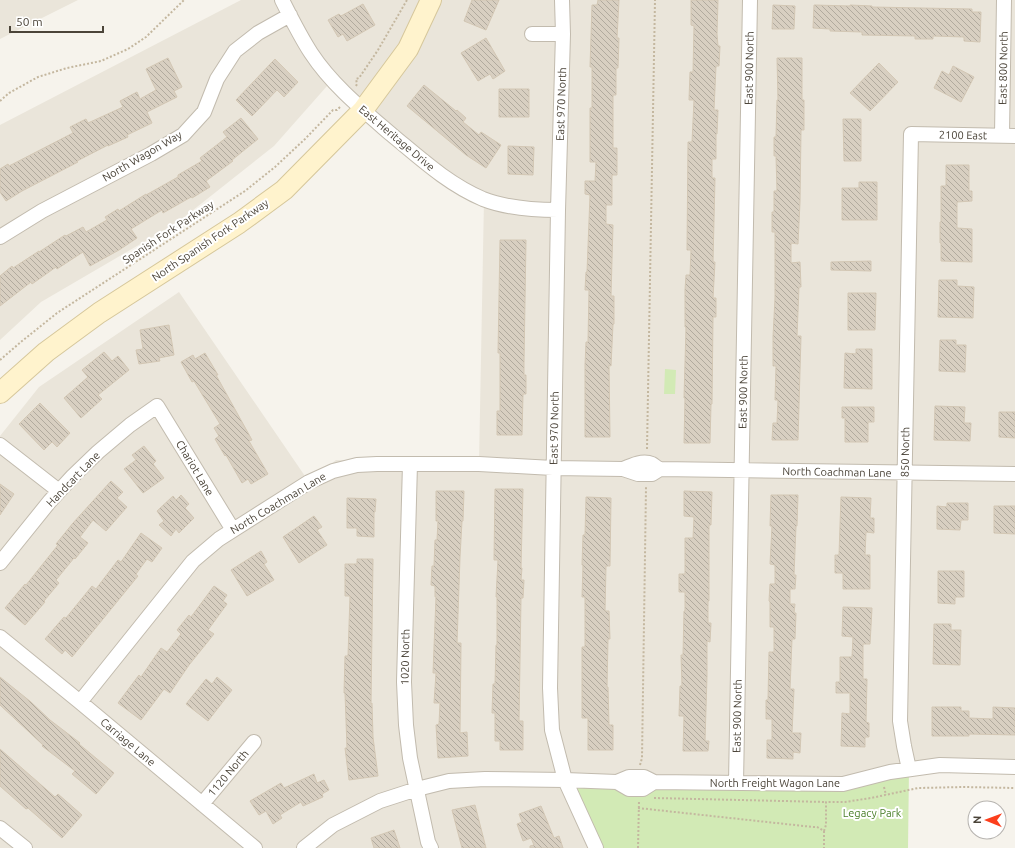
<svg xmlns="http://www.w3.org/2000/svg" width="1015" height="848" viewBox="0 0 1015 848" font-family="Ubuntu,sans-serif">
	<defs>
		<pattern id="building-back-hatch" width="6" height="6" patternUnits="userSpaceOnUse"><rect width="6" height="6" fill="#d8cfc1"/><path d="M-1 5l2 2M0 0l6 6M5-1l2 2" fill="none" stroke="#b1aa9e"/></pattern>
	</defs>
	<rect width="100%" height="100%" fill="#f6f3ec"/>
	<!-- residential -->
	<path fill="#eae5da" d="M0 0H78L0 39Z
		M241 0H1015V767H939L596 848H0V436L39 387 179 292 309 482 336 460 479 464 484 199 363 110 335 77 274 146 178 222 41 302 0 340V125Z"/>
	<!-- green -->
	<path fill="#d2eab5" d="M665 369 676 370 675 394H664Z
		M909 769 908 848H596L565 780 843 784Z"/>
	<!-- building -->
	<path fill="url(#building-back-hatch)" stroke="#d3c7b4" d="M472 0H499L486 30 464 21Z
		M598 0H619L617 38H619L618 68H616V95H613V148H617V175H612V205H606V224L613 225 611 296H614V324H613L611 366 609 365 610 437H585V365L586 342H588L589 290H585L586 272H587L590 195 585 194V181H595L596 162H590V108H592V67H590L592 5H597Z
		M691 0H718L717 34 718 46H720L719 66H716L714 110H718L717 134H716V159H712V178H715L713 262H715L713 298H716V317H713L712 404H711L710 443H684L685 398H684L686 327H685V290L686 275H690L691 250H687L688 142H692L694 100H689L690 72H693L694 26 691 25Z
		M363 4 375 25 347 41 343 34 338 37 328 20 339 14 341 16Z
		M773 5 795 6 794 29H772Z
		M814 5 850 6V5L872 6V7L972 9V12H981L980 42 964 41V37L933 36V39H915V36L862 35V32L830 31V29L813 28Z
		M486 38 505 71 493 79 490 74 478 81 461 53Z
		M168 58 182 87 174 91 177 97 147 112 152 123 127 135 128 137 108 146V145L77 161 78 162 22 191 6 201 0 192V169L8 164 9 166 73 133 70 127 86 119 88 123 123 107 120 101 137 92 140 99 156 90 146 69Z
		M777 58H802V100H804V130H801L800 202 798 244 791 243V263L800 262 801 287H799L797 336H801L798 440H772L773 423H777L778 400H775L776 366H773V337L775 298V232H772V212H774V191H777L776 156H774V137H776L777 100H778Z
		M275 59 298 82 284 97 277 90 252 116 236 100Z
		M879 63 898 82 870 111 850 93Z
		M953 66 974 77 961 102 934 88 942 71 949 75Z
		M424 85 456 111 457 110 466 118 463 122 479 135 481 132 501 145 486 168 466 155 407 106Z
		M499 89H529V117H499Z
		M241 118 258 139 232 160 233 161 206 181 210 187 192 198 191 197 163 213 162 210 131 229 137 238 119 250 90 266 83 252 57 269 56 267 32 284 31 282 0 306V276L12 266 13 268 39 251V252L65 235 66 236 83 227 86 232 107 220 105 217 118 209 119 211 146 194V195L178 177V175L202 161 200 158 227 137 223 132Z
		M843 119H861V161H844Z
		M508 146 534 147 533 175 508 174Z
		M946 165H969V191H972V201L957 202V228L972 229V262L941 261V243H940V222H941V186H946Z
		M859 182H877V220H842V188H859Z
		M500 240H526L524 363V375H526V394H523L522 435H497V411H500V353H498Z
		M871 261V271L831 270V262Z
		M939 280H957V286L974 287 973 318 938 317Z
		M848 293H876L875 330H848Z
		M169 325 174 355 159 358 160 361 139 364 136 350 143 349 140 330Z
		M940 340H956V345H966L965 372 939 371Z
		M856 349H872V389L844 388 845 353 856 354Z
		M104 352 112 361 118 356 129 370 98 395 102 399 81 418 64 398 88 377 82 370Z
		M205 353 218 375H216L252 440 249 441 268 474 251 484 248 479 242 483 226 455 225 456 215 439 219 436 214 428 220 424 194 381 192 382 181 362 193 355 195 359Z
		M40 403 70 433 57 447 52 442 44 450 19 424Z
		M935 406 965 407 964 423H971L970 441 934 440Z
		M842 407H874V422H868V442H845V418H842Z
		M999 412H1015V438L999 437Z
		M144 446 156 461 153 464 164 478 143 493 124 469 136 460 132 455Z
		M111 481 123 492 117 498 127 507 106 531 93 520 80 537 88 543 75 559 74 558 56 580 59 583 44 601 45 602 25 625 5 608 25 584 26 585 58 545 56 544 73 523Z
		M0 484 14 494 0 515Z
		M495 489H523L521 568H522L521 580H524L523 598H521L519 721H523V750H500V741H495V713H492L493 684H495L496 645H497V597H496L498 560H494Z
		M436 491H464L463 521H462L460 557 457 643H461L460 733 467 732 468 756 438 758 436 725 439 724 440 703H434L436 673H433L436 597H435V586L431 585 432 566H434L435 540H437L438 521H436Z
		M684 491 712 492 711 525H709V601H708V623H711L710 642 707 641V676L705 741H709L708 751H683L684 716H679L680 686H682L681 655H683L684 611H685V592H679V574H685V538H693L694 517 684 516Z
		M181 495 189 504 185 508 194 518 179 533 176 529 171 536 159 525 164 521 157 511 173 496 176 500Z
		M771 495H798L797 526H796L794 575H796L795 589H790V604H795L794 613H796L795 639H792L790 689H794L792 733H801L800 753 793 752V759L767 758V740H772V719H766V700H768L769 652H774V627H770V602L769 601 770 584H775V565L770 564 772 526H770Z
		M586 497 611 498 610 566H606L605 611H609L610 639H608L607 687H608L609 725H613V750H588V718H582V647H585V597H582L583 565H582L583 535H585Z
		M841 497 871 498 870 518H874V533L866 532 865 555H870V589H843V573H835V555H839Z
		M347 498 376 499 375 512H374V537L357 536V528H347Z
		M947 503H968V520H961L960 530 937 529V506L947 507Z
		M994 506H1015V534L994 533Z
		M314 516 322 527 317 530 327 545 299 563 283 537Z
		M141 533 162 548 152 562 147 559 136 574 138 576 72 657 65 650 62 654 45 639 64 617 66 618 92 586 96 589 118 560 121 562Z
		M261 551 267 562 264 564 274 580 247 596 231 570Z
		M357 559H373L371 704 372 703 373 737 378 776 349 780 345 748H347L345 693H344L345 656H348L350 596H345V564H357Z
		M938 571H964V597H955V604L938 603Z
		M214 586 227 595 223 601 227 604 208 630 214 634 189 665 170 693 164 689 141 720 118 703 139 675 141 677 161 648 167 652 181 634 177 630 189 615 191 617Z
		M843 607 872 608 870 644H863V679H867L866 722 869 723V737H865V747L841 746 842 713 850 714V693H836V682H840V657H852L853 637 842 636Z
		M934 624H951V630H961L960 665 933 664Z
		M0 677 31 702 50 720 80 743 79 744 114 773 96 794 72 774 75 771 42 746 43 745 0 705Z
		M217 677 232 690 208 721 186 704 206 679 212 684Z
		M932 707H961V711H969V718L993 719V707L1015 708V735L969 734V736H932Z
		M0 749 55 797 58 794 82 815 62 838 28 808 26 809 0 786Z
		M314 774 317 783 324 780 329 790 322 794 323 797 303 806 301 802 280 815 282 818 273 824 266 811 259 815 250 801 281 783 284 788Z
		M475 805 486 848H462L452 810Z
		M541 806 554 838 559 836 563 848H530V846L534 845 531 838 523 841 517 824 522 822 519 814Z
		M394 830 400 848H374L371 838Z"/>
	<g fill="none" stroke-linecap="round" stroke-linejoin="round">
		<defs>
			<path id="street" d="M282 0C291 18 300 36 311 53 332 85 363 110 392 135 421 159 448 184 483 199 506 208 534 210 558 210
				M562 0 563 34 558 210 550 688 552 730 565 780 596 848
				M532 34H563
				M1002 135 1004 0
				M0 237 42 211 151 154 183 135 204 112 217 79 235 51 258 33 290 15
				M0 445 59 491
				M410 464 404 682 406 725 410 758 428 842 431 848
				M623 469C632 465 643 460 652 464 654 465 657 468 660 469
				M0 563 50 501 73 476 98 452 130 425 157 406 233 530
				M0 637 80 702 255 848
				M80 702 193 561 219 539 309 482 333 471 357 465 377 464H479L553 468 623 469 638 474H652L660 469 1015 474
				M909 769 904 746 900 721 911 134 1015 136
				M617 782 629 777H644L654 782 843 784 890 772 940 765 1015 767
				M736 783 750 0
				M202 804 254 742
				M0 828 25 848
				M304 848 333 825 380 801 417 789 449 781 485 779 565 780 617 782 629 789H643L654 782"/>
			<path id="secondary" d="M0 393 46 352 99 313 239 223 284 190 363 110 408 49 431 0"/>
		</defs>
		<!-- street casing -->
		<use href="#street" stroke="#c2bbae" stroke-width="16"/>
		<!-- secondary casing -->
		<use href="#secondary" stroke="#d6c79b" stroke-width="22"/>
		<!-- path -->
		<path stroke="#c4b79f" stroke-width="2" stroke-dasharray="2 2" stroke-linecap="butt" d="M356 86 357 84 356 79 359 78 378 50 407 0
			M0 101 9 93 38 77 67 68 101 61 128 49 146 37 184 0
			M0 360 22 341 57 313 245 191 275 167 305 139 333 110H337L340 107
			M647 449 655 0
			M640 765 642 758 646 487
			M884 787 886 795
			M654 798 826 802
			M638 808 813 827H817L824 831 826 825V802H845L871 798 918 788 964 787 1015 788
			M824 831V848
			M638 848 639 801"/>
		<!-- street -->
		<use href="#street" stroke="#fff" stroke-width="14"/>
		<!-- secondary -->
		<use href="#secondary" stroke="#fff3cd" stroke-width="20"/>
	</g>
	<g text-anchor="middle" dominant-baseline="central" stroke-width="4" stroke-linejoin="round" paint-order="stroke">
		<!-- street labels -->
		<g font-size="11" fill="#4b4439" stroke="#fff">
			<text transform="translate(749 68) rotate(-89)">East 900 North</text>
			<text transform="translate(1003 68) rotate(-89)">East 800 North</text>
			<text transform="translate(561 104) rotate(-88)">East 970 North</text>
			<text transform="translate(963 135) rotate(1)">2100 East</text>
			<text transform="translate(397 138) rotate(40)">East Heritage Drive</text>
			<text transform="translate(142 156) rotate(-30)">North Wagon Way</text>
			<text transform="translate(168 232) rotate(-33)">Spanish Fork Parkway</text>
			<text transform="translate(210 240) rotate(-34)">North Spanish Fork Parkway</text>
			<text transform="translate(743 392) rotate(-89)">East 900 North</text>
			<text transform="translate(554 428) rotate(-89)">East 970 North</text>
			<text transform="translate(905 452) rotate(-89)">850 North</text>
			<text transform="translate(195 468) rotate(59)">Chariot Lane</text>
			<text transform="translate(837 472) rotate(1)">North Coachman Lane</text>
			<text transform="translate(73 479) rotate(-46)">Handcart Lane</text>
			<text transform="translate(278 503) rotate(-31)">North Coachman Lane</text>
			<text transform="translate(405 657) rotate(-89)">1020 North</text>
			<text transform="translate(737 716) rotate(-89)">East 900 North</text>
			<text transform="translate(128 742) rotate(40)">Carriage Lane</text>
			<text transform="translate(228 773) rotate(-50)">1120 North</text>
			<text x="775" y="783">North Freight Wagon Lane</text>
		</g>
		<!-- park labels -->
		<g font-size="11" fill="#4a7f2a" stroke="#fff">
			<text x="872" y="813">Legacy Park</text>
		</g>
	</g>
	<!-- north arrow -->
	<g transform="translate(987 820) rotate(271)"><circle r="19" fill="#ffffff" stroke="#b7b4b0"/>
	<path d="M0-3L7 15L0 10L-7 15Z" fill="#fc3f1d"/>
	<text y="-6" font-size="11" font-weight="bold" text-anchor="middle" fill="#4b4439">N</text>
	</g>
	<!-- scale -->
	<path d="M10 26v6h93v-6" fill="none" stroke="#4b4439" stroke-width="2"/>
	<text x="16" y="26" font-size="12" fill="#4b4439" stroke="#ffffff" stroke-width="3" paint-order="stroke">50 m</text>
</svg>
